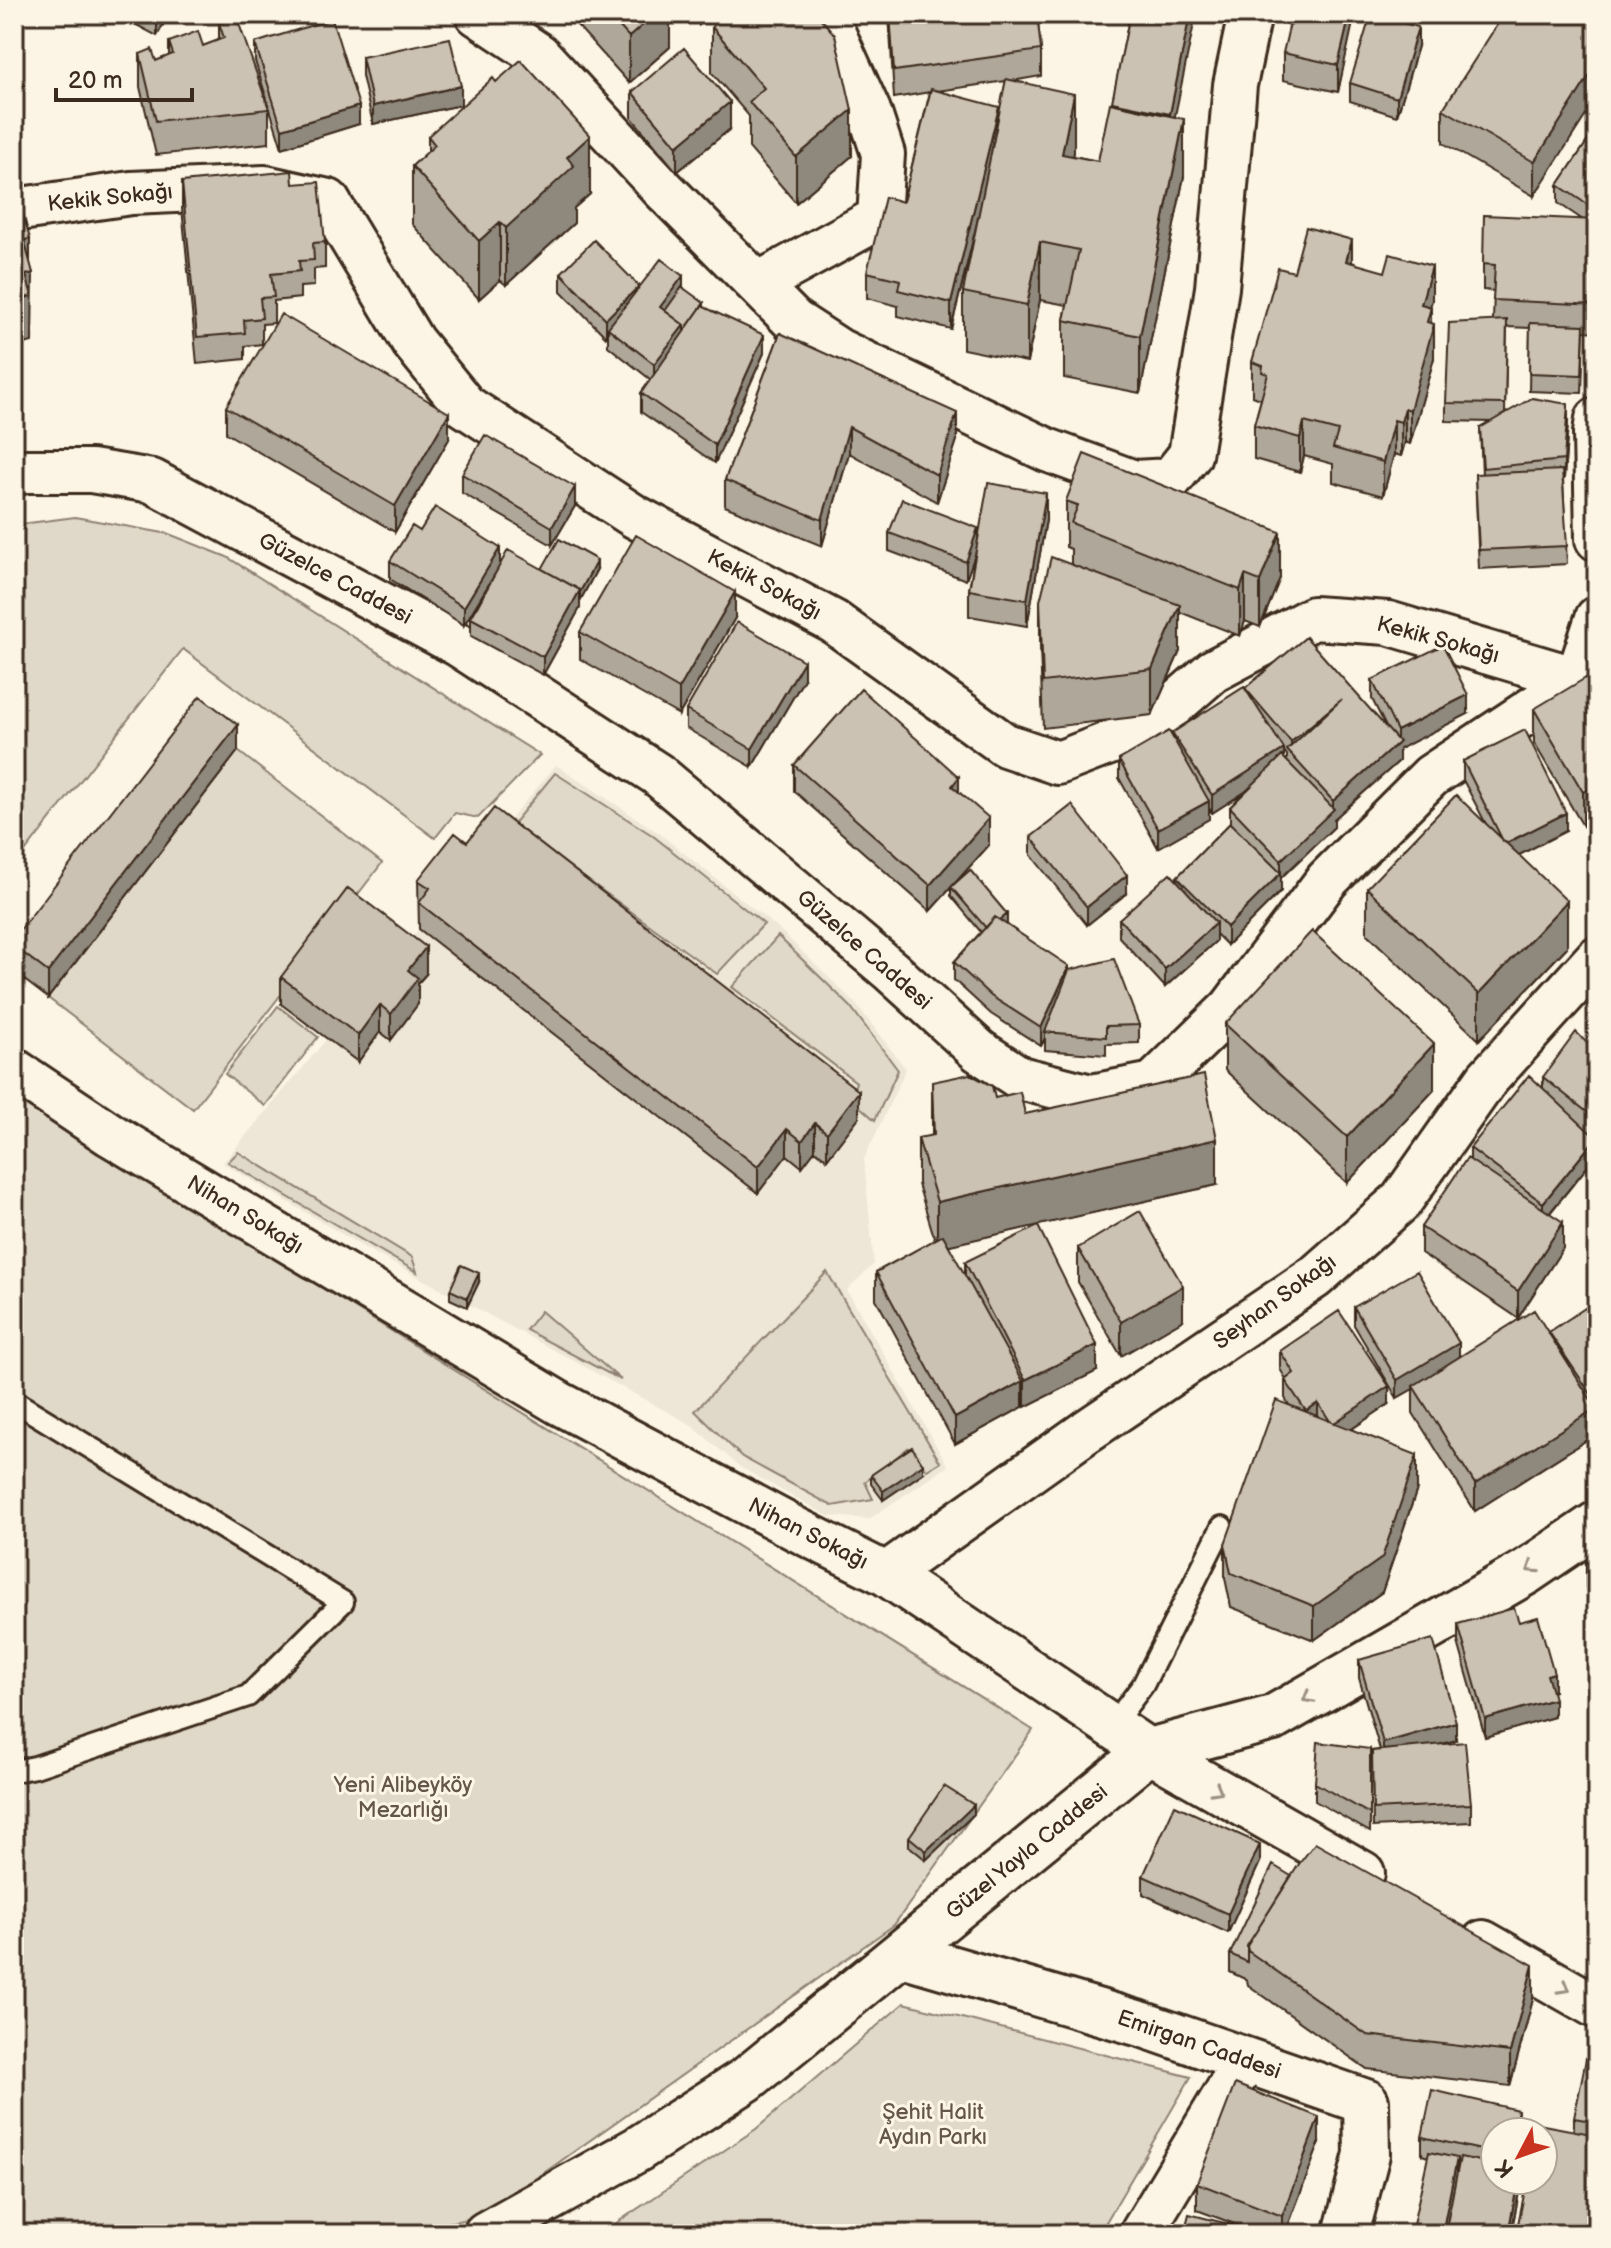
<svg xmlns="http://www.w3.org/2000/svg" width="1611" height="2248" viewBox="0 0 1611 2248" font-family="'Balsamiq Sans',sans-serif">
	<rect width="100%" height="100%" fill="#fcf5e5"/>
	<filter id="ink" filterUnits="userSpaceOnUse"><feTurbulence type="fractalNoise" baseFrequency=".0125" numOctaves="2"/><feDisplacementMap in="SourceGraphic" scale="16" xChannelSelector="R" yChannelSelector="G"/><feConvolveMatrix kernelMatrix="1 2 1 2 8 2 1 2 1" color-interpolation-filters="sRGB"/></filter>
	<g filter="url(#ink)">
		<!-- built -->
		<path fill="#eee6d6" d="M556 765 659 833 780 930 856 1004 906 1069 864 1159 874 1264 847 1290 948 1466 869 1519 828 1516 740 1467 690 1424 365 1248 223 1163Z"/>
		<!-- green -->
		<path fill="#e0d8c8" stroke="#8e8173" stroke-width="2" d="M75 517 169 534 227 557 540 755 478 818 455 813 435 838 183 649 14 866V525Z
			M238 751 382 863 193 1109 48 998Z
			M555 773 652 835 764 924 717 974 512 825Z
			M778 936 850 1006 898 1070 875 1120 851 1099 856 1082 732 987Z
			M278 1006 318 1037 265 1106 225 1074Z
			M14 1096 1033 1730 894 1925 483 2216 392 2234H14Z
			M238 1152 412 1257 417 1272 228 1162Z
			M827 1272 940 1462 927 1470 908 1448 865 1482 873 1499 832 1506 742 1457 695 1411Z
			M541 1311 621 1380 526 1330Z
			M904 2003 1191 2077 1099 2234H600L756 2129Z"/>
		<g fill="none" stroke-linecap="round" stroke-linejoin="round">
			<defs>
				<path id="service" d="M14 1401 343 1602 248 1696 35 1767 14 1771
					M1112 1726 1143 1685 1222 1527"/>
				<path id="minor" d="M477 14 539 55 661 187 794 321 840 351 1047 450 1134 482 1170 480 1190 455 1217 288 1235 85 1250 14
					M14 210 131 193 265 187 328 201 413 342 465 406 634 516 834 622 1005 745 1058 763 1125 737 1174 705 1213 671 1313 618 1388 623 1577 679
					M758 284 879 218 883 154 869 111 825 14
					M1597 419 1595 433 1597 539
					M14 474 25 471H91L152 481 457 644 657 774 891 971 979 1051 1020 1078 1091 1096 1153 1084 1231 1008 1327 880 1431 776 1577 679 1597 618
					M14 1070 111 1135 559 1403 796 1529 886 1574 1149 1751 1363 1873
					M886 1574 1087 1431 1315 1277 1401 1201 1487 1079 1597 958
					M1483 1942 1597 2007
					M1141 2234 1245 2061"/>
				<path id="tertiary" d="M902 1954 1144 2025 1366 2102 1367 2154 1346 2234"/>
				<path id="secondary" d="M486 2234 638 2149 747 2079 1149 1751 1273 1718 1526 1572 1597 1524"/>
			</defs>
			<!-- service casing -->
			<use href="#service" stroke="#3b2a1e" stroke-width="26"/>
			<!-- minor casing -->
			<use href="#minor" stroke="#3b2a1e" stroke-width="48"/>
			<!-- tertiary casing -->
			<use href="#tertiary" stroke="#3b2a1e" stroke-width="50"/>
			<!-- secondary casing -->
			<use href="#secondary" stroke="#3b2a1e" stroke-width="50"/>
			<!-- service -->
			<use href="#service" stroke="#fcf5e5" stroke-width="20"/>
			<!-- minor -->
			<use href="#minor" stroke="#fcf5e5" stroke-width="42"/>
			<!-- tertiary -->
			<use href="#tertiary" stroke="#fcf5e5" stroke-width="44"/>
			<!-- secondary -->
			<use href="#secondary" stroke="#fcf5e5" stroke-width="44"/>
		</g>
		<!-- wall -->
		<path fill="#afa79a" stroke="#3b2a1e" stroke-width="2" fill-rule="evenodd" d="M116 14H169L157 36Z
			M567 14H670V47L629 83Z
			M690 14H712L699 25Z
			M889 14H1037L1041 50V76L1012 81 1074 152 1073 156 1098 161 1112 104 1130 14 1175 117 1184 176 1140 393 1064 378V320L1067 305 1040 300 1027 362 963 349V292L974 237 951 329 898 316V306L867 298V272L903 202 930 92 894 98ZM1006 81 999 114 938 91Z
			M1354 14 1338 92 1283 80V53Z
			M1597 14 1534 196 1443 143V109Z
			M219 23 269 109V143L156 155 140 87V54L156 61 169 56V42L203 46 219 40Z
			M712 27 852 156 796 203 749 148V116L712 73Z
			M255 43 359 124 282 148 255 61Z
			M1418 46 1397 116 1350 101V83Z
			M362 57 461 105 373 124 362 76Z
			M632 92 730 129 677 172 632 118Z
			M1597 127V332L1584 331 1582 393 1529 391 1530 328 1507 327 1505 413 1568 422 1564 478H1563L1567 564 1479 569 1475 474H1482L1480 428 1490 422 1446 421V403L1493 321 1494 291 1483 290V264L1583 220 1558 203V185Z
			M428 136 590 194 574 208V223L506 285 500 280 479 299 412 224V166L428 152Z
			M182 182 293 184 325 242V268L314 269V286L300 287V298L274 301V323L262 324V344L245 346V359L197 364 182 208Z
			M1352 262 1432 300 1430 307 1434 358 1410 444 1405 442 1401 456 1394 454 1383 496 1333 482V464L1304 456 1300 472 1254 459V425L1261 399 1252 396V362L1294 272Z
			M561 273 639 288H683L704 307 764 353 715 463 641 412V393L651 380 608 346V335L606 337 561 291Z
			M780 333 957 440 937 502 849 453 822 546 725 506V480Z
			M226 407 449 439 395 532 226 433Z
			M462 474 575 506 552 545 462 493Z
			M1066 501 1280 578 1260 627 1245 621 1240 636 1180 612V651L1152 715 1043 728 1040 647V601L1071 564V549L1066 547Z
			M1046 520 1027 626 969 616V590L975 554 966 580 889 551V533L978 537Z
			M420 531 500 565 542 569H597L580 601V608L543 675 471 636V618L493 577 464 625 390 579V561Z
			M735 618 679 715 580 659V632Z
			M804 679 752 767 686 728V710Z
			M1372 680 1468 714 1399 749V761L1334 819V827L1281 877V891L1227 945 1216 934V941L1165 987 1119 937V919L1177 880V877L1230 823V807L1245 792 1212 813 1209 808V819L1158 848 1119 778V760L1172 735V733L1245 689V688L1387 729 1372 699ZM1284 751 1287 755V762L1284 758Z
			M1597 689V817L1583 826 1534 743V709Z
			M238 751 48 998 14 972V938Z
			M1463 761 1566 831 1519 855 1567 947 1479 1040 1367 934V888L1486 824 1463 780Z
			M794 765 959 792 989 845 954 884 1139 1025V1043L1106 1044V1055L1045 1050V1038L1041 1046 991 1014 954 980V962L981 932 951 896V888L930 911 794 791Z
			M1031 837 1127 893 1087 925 1031 855Z
			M467 842 859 1117 827 1159 815 1150 802 1167 787 1155 758 1193 419 929 418 880Z
			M426 974 418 983V1004L391 1040 380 1032 358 1062 281 1004V977Z
			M1225 1024 1434 1090 1347 1183 1225 1070Z
			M1597 1053V1138L1589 1132 1596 1156 1550 1213 1563 1248 1518 1318 1421 1253V1227L1470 1160V1148L1543 1087V1077Z
			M932 1082 995 1098 1025 1114 1217 1185 948 1245 965 1276V1262L1097 1371 1025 1407 1023 1404V1407L955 1444 876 1299V1272L935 1240 918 1184V1138L932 1136Z
			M1597 1197V1225L1593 1219V1201Z
			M1078 1248 1183 1320 1121 1356 1078 1282Z
			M479 1282 467 1307 450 1299V1290Z
			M1597 1300V1421L1596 1419V1434L1475 1511 1413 1413V1389L1397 1398 1354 1325V1307L1459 1357 1549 1334Z
			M1280 1351 1389 1404 1352 1429 1417 1489 1382 1592 1314 1640 1231 1607 1225 1578V1544L1289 1405 1285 1398V1380L1286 1379 1280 1369Z
			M923 1473 883 1500 871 1484V1475Z
			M1597 1558V1648L1586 1586V1560Z
			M1519 1622 1554 1691 1552 1692 1554 1717 1485 1737 1458 1642V1624Z
			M1359 1660 1456 1740 1442 1744 1471 1804V1822L1373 1827 1372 1751 1380 1750 1359 1678Z
			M1370 1749V1832L1315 1801V1783Z
			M974 1814 926 1860 909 1846V1837Z
			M1260 1862 1228 1933 1143 1894V1876Z
			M1291 1876 1533 1999 1510 2086 1367 2069 1248 1985 1247 1980 1230 1972V1954Z
			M1597 2051V2234L1574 2131V2118Z
			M1518 2128 1517 2132H1495V2180H1520V2187L1511 2234 1428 2157 1422 2155V2137Z
			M1319 2144 1285 2234H1184L1248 2229 1197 2210V2183Z"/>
		<!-- shaded-wall -->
		<path fill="#8f887d" stroke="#3b2a1e" stroke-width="2" d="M157 14H169L157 36Z
			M655 14H670V47L629 83V37Z
			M699 14H712L699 25Z
			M1190 14H1196L1170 140V114Z
			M1350 14H1354V18L1338 92V65Z
			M1418 27V46L1397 116V98Z
			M1597 64V98L1534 196V162Z
			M461 86V105L373 124V106Z
			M1074 94V152L1062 211V154Z
			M730 102V129L677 172V146Z
			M359 106V124L282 148V129Z
			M999 107V133L951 329V303Z
			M852 110V156L796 203V157Z
			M1184 119V176L1140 393V336Z
			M590 136V194L574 208V223L506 285V228L567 157Z
			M500 222V280L479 299V241Z
			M30 239V274L33 273 32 342 14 347V301L24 240Z
			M1352 240V274L1346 261Z
			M1040 242V300L1027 362V305Z
			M1432 266V300L1421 338V304Z
			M683 276V294L665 318 660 307Z
			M639 286V304L608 328V335L606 337V319Z
			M704 303V312L654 382V364L684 325Z
			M1431 307V337L1434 324V358L1410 444V410L1427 322Z
			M764 335V353L715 463V445Z
			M1568 404V422L1564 478V460Z
			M1405 408V442L1401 456V422Z
			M449 413V439L395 532V506Z
			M957 413V440L937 502V475Z
			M1394 420V454L1383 496V462Z
			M1304 422V456L1300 472V438Z
			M849 427V453L822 546V520Z
			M575 487V506L552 545V527Z
			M1046 493V520L1027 626V600Z
			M978 528V546L966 580V562Z
			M1280 532V578L1260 627V581Z
			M500 548V566L464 625V607Z
			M597 560V569L580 601V592Z
			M1245 575V621L1240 636V590Z
			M580 590V608L543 675V657Z
			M735 592V618L679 715V689Z
			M1180 605V651L1152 715V669Z
			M804 661V679L752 767V749Z
			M1468 695V714L1399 749V761L1334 819V827L1281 878V860L1333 809V801L1397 744V731Z
			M1342 699 1291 754V742Z
			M238 725V751L48 998V972Z
			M1284 749V767L1212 813V795Z
			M959 777V804L952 786Z
			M1597 783V817L1583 826V792Z
			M1209 801V819L1158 848V829Z
			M1566 813V831L1505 862V844Z
			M989 818V845L930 911V885Z
			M1281 873V891L1227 945V927Z
			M1127 875V893L1087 925V907Z
			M1567 901V947L1479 1040V994Z
			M1007 914V924L988 940V931Z
			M1216 923V941L1165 987V969Z
			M426 947V974L418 983V1004L391 1040V1014L408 970Z
			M1069 966V984L1045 1032V1038L1041 1046V1028Z
			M380 1005V1032L358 1062V1035Z
			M1434 1044V1090L1347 1183V1137Z
			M859 1091V1117L827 1159V1133Z
			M815 1123V1150L802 1167V1141Z
			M787 1129V1155L758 1193V1167Z
			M1596 1138V1156L1543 1221V1203Z
			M1217 1139V1185L937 1248V1202Z
			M1563 1222V1248L1518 1318V1291Z
			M479 1273V1282L467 1307V1298Z
			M1183 1286V1320L1121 1356V1322Z
			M1459 1343V1362L1413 1386V1389L1397 1398V1380Z
			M1097 1345V1371L1025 1407V1380Z
			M1023 1381V1407L955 1444V1418Z
			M1389 1386V1404L1332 1442V1424Z
			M1318 1403V1421L1306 1411Z
			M1596 1408V1434L1475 1511V1484Z
			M1417 1455V1489L1382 1592 1314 1640V1606Z
			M923 1464V1473L883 1500V1491Z
			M1554 1673V1691L1547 1693V1675Z
			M1554 1699V1717L1485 1737V1719Z
			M1456 1722V1740L1383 1761V1743Z
			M974 1805V1814L926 1860V1851Z
			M1260 1844V1862L1228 1933V1914Z
			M1533 1965V1999L1510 2086V2052Z
			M1518 2110 1517 2132H1513Z
			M1319 2117V2144L1285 2234H1282V2216Z
			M1457 2158V2176L1445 2234H1442Z
			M1518 2180H1520V2187L1511 2234H1508Z"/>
		<!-- building -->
		<path fill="#ccc2b3" stroke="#3b2a1e" stroke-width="2" d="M608 14H655L629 37Z
			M727 14H817L835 35 852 110 796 157 749 102 764 88 712 27Z
			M890 14H1037L1041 50 894 71Z
			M1130 14H1190L1170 114 1112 102Z
			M1292 14H1350L1338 65 1283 53Z
			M1371 14 1418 27 1397 98 1350 83Z
			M1504 14H1597V64L1534 162 1443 109Z
			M237 18 269 109 156 121 140 54 152 49 156 61 173 54 169 42 198 31 203 46 224 38 219 23Z
			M332 19 359 106 282 129 255 43Z
			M450 38 461 86 373 106 362 57Z
			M684 48 730 102 677 146 632 92Z
			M521 60 590 136 567 157 574 166 506 228 500 222 479 241 412 166 435 145 428 136 493 78 496 82Z
			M1006 79 1074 94 1062 154 1098 161 1110 103 1184 119 1140 336 1064 320 1079 250 1040 242 1027 305 963 292Z
			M931 89 999 107 951 303 898 290 900 280 867 272 885 197 903 202Z
			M1597 127V211L1558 185Z
			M292 171 293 184 319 182 325 242 313 243 314 260 299 261 300 271 271 274 274 297 260 298 262 318 244 320 245 333 197 337 182 182Z
			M16 189 30 239 24 240 33 273 26 275 32 296 14 301V190Z
			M1484 215 1597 220V305L1493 300 1495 265 1483 264Z
			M1306 227 1352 240 1346 261 1385 272 1390 254 1432 266 1421 304 1431 307 1427 322 1434 324 1410 410 1405 408 1401 422 1394 420 1383 462 1333 448 1338 431 1304 422 1300 438 1254 425 1268 374 1262 372 1263 366 1252 362 1278 268 1294 272Z
			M594 240 639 286 606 319 561 273Z
			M661 259 683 276 660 307 684 325 654 364 608 328Z
			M682 287 704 303 684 331V325L665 311Z
			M702 306 764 335 715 445 641 393Z
			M281 314 449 413 395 506 226 407Z
			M1507 320 1505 404 1446 403 1449 323Z
			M1530 323 1584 325 1582 375 1529 373Z
			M780 333 957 413 937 475 849 427 822 520 725 480Z
			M1532 398 1568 404 1564 460 1483 468 1480 428Z
			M485 435 575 487 552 527 462 474Z
			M1084 454 1280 532 1260 581 1245 575 1240 590 1071 523 1078 505 1066 501Z
			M1562 470 1567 546 1479 550 1475 474Z
			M988 483 1046 493 1027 600 969 590Z
			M902 499 978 528 966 562 889 533Z
			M435 507 500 548 464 607 390 561 412 526 420 531Z
			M636 535 735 592 679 689 580 632Z
			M559 539 597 560 580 592V590L542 569Z
			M508 550 580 590 543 657 471 618Z
			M1051 557 1180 605 1152 669 1043 682 1040 601Z
			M737 622 804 661 752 749 686 710Z
			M1306 637 1399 742 1333 801 1287 750 1342 699 1291 742 1245 688Z
			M1443 645 1468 695 1397 731 1372 680Z
			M1589 676 1597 689V783L1583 792 1534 709Z
			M1244 687 1284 749 1212 795 1172 733Z
			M861 689 959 777 952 786 989 818 930 885 794 765Z
			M200 696 238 725 48 972 14 946V938Z
			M1525 730 1566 813 1506 843 1503 841 1463 761Z
			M1169 731 1209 801 1158 829 1119 760Z
			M1282 756 1334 809 1281 860 1230 807Z
			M1456 795 1567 901 1479 994 1367 888Z
			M1072 805 1127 875 1087 907 1031 837Z
			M494 808 859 1091 827 1133 815 1123 802 1141 787 1129 758 1167 419 903 430 888 418 880 455 833 467 842Z
			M1230 823 1281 873 1227 927 1177 877Z
			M970 870 1007 914 1000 920 995 917 986 928 951 887Z
			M1170 873 1216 923 1165 969 1119 919Z
			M348 888 426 947 408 970 418 978 391 1014 380 1005 358 1035 281 977Z
			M995 917 1069 966 1041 1028 991 996 954 962Z
			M1312 931 1434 1044 1347 1137 1225 1024Z
			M1114 959 1139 1025 1106 1026V1037L1045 1032 1069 970Z
			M1576 1032 1597 1053V1120L1543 1077Z
			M970 1074 992 1086 995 1098 1020 1092 1025 1114 1204 1075 1217 1139 937 1202 918 1138 934 1135 932 1082Z
			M1529 1075 1596 1138 1543 1203 1470 1148Z
			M1467 1158 1563 1222 1518 1291 1421 1227Z
			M1140 1211 1183 1286 1121 1322 1078 1248Z
			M1038 1226 1097 1345 1025 1380 965 1262Z
			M943 1235 1023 1381 955 1418 876 1272Z
			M461 1265 479 1273 467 1298 450 1290Z
			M1417 1271 1459 1343 1397 1380 1354 1307Z
			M1597 1300V1403L1549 1332Z
			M1534 1310 1596 1408 1475 1484 1413 1386Z
			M1339 1311 1389 1386 1334 1423 1330 1421 1318 1403 1306 1411 1285 1380 1294 1373 1280 1351Z
			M1276 1400 1417 1455 1382 1558 1314 1606 1231 1573 1225 1544Z
			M912 1447 923 1464 883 1491 871 1475Z
			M1597 1558V1621L1586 1560Z
			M1514 1608 1519 1622 1538 1617 1554 1673 1547 1675 1554 1699 1485 1719 1458 1624Z
			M1433 1639 1456 1722 1383 1743 1359 1660Z
			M1318 1742 1370 1749V1814L1315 1783Z
			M1465 1742 1471 1804 1373 1809 1372 1751Z
			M944 1786 974 1805 926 1851 909 1837Z
			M1175 1805 1260 1844 1228 1914 1143 1876Z
			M1315 1843 1533 1965 1510 2052 1367 2035 1248 1951 1247 1946 1299 1864Z
			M1273 1865 1291 1876 1247 1946V1962L1230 1954Z
			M1588 2049 1597 2051V2122L1574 2118Z
			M1235 2084 1319 2117 1282 2216 1197 2183Z
			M1432 2090 1518 2110 1513 2132H1495V2153L1422 2137Z
			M1538 2124 1597 2135V2234H1516L1527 2180H1543V2132H1537Z
			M1429 2152 1457 2158 1442 2234H1411Z
			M1460 2157 1495 2164V2180H1518L1508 2234H1445Z
			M1189 2214 1267 2234H1184Z"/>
		<!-- one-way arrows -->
		<defs><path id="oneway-chevron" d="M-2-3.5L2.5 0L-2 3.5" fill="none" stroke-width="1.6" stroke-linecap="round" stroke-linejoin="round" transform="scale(2)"/></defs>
		<g stroke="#9c9082">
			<use href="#oneway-chevron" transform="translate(1532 1568) rotate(147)"/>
			<use href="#oneway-chevron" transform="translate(1308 1698) rotate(150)"/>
			<use href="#oneway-chevron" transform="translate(1217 1790) rotate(30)"/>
			<use href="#oneway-chevron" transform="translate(1565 1988) rotate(30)"/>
		</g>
	</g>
	<g text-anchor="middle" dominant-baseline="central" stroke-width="6" stroke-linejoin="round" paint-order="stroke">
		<!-- street labels -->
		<g font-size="22" fill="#3b2a1e" stroke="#fcf5e5">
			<text transform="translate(110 198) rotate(-6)">Kekik Sokağı</text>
			<text transform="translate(335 579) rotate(28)">Güzelce Caddesi</text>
			<text transform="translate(764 585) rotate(28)">Kekik Sokağı</text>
			<text transform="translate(1438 640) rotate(15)">Kekik Sokağı</text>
			<text transform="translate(864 950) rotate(41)">Güzelce Caddesi</text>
			<text transform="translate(245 1215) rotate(31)">Nihan Sokağı</text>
			<text transform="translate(1275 1302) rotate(-36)">Seyhan Sokağı</text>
			<text transform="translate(808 1534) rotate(27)">Nihan Sokağı</text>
			<text transform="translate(1027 1852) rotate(-39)">Güzel Yayla Caddesi</text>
			<text transform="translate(1199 2045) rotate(19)">Emirgan Caddesi</text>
		</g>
		<!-- park labels -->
		<g font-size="22" fill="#645648" stroke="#fcf5e5">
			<text x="403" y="1785">Yeni Alibeyköy<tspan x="403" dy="25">Mezarlığı</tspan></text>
			<text x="933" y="2112">Şehit Halit<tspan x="933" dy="25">Aydın Parkı</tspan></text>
		</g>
	</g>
	<!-- margin -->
	<rect width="1611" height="2248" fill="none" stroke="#fcf5e5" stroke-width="48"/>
	<rect x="24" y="24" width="1563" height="2200" fill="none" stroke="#3b2a1e" stroke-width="3" filter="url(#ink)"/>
	<!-- north arrow -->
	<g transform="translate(1519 2156) rotate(229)"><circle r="38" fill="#fcf5e5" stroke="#afa495" stroke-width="2"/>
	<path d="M0-6L14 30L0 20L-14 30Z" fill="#c8321e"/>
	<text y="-12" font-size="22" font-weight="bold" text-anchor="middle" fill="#3b2a1e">K</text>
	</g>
	<!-- scale -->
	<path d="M56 88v12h136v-12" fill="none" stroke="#3b2a1e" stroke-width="4"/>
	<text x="68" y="88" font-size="24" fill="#3b2a1e" stroke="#fcf5e5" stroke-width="6" paint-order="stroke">20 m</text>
</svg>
